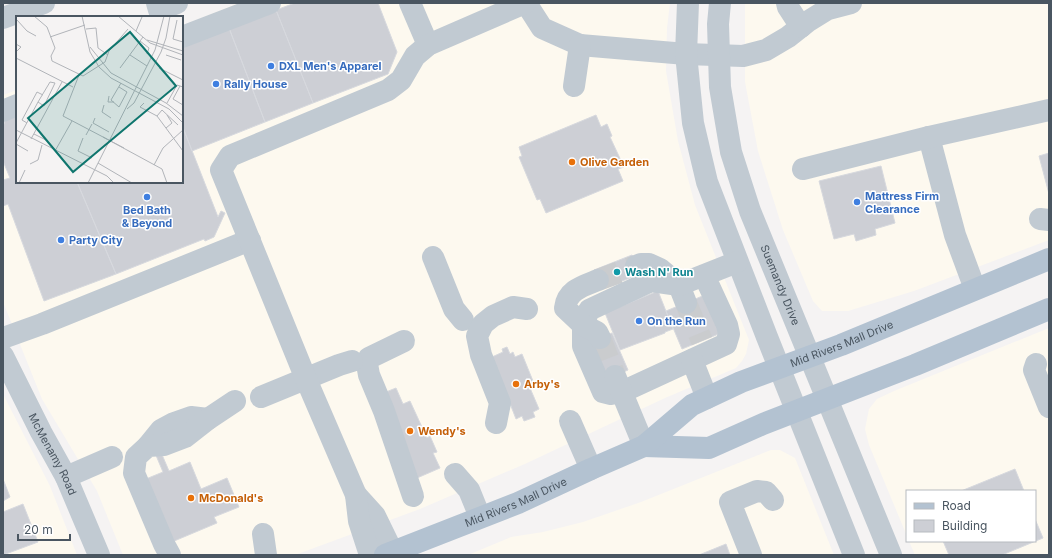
<svg xmlns="http://www.w3.org/2000/svg" width="1052" height="558" viewBox="0 0 1052 558" font-family="Inter,sans-serif">
	<rect width="100%" height="100%" fill="#f5f3f3"/>
	<!-- commercial -->
	<path fill="#fdf9ef" d="M238 3H670L667 28 666 71 678 141 695 205 749 340 746 354 742 361 736 368 665 398 527 463 420 509 295 555H123L97 491 42 399 3 302V95L17 90V182H182V26Z
		M745 3H1049V240L914 291 848 311H822L813 301 783 230 758 151 745 82Z
		M1049 328V555H915L909 541H1035V491H907V536L869 445 865 429 869 409 877 399 894 391Z
		M3 394 50 486 77 555H3Z
		M771 450H780L795 458 834 555H468L511 537 543 532 583 522 641 502Z"/>
	<!-- building -->
	<path fill="#cdcfd5" stroke="#d7d9de" d="M295 3H378L397 52 388 74 313 103 276 10Z
		M276 10 313 103 265 122 229 28Z
		M229 28 265 122 192 151 182 125V46Z
		M17 113V182H77L116 274 44 301 8 204 3 206V180L10 178 3 161V126L7 117Z
		M596 115 601 127 607 124 612 136 610 137 624 167 618 169 623 181 546 213 540 199 537 200 519 157 522 156 519 147Z
		M182 125 218 217 221 211 225 213 214 237 205 241 204 239 116 274 77 182H182Z
		M1049 153V194L1039 156Z
		M881 166 895 223 875 229 876 235 856 241 854 234 834 239 819 181Z
		M632 255 640 274 602 289 594 270Z
		M658 291 673 329 665 332V333L620 350 605 313Z
		M705 295 721 333 682 349 666 311Z
		M612 333 628 370 605 380 590 342Z
		M507 347 510 354 513 352 515 357 522 354 535 386 530 388 539 409 533 412 535 417 524 421 522 416 516 419 492 357 503 352 502 349Z
		M396 388 403 404 410 401 427 438 430 436 437 452 433 453 440 468 417 478 386 392Z
		M160 450 169 471 190 462 201 489 227 478 239 507 214 517 217 523 167 544 141 481 163 472 155 453Z
		M1015 469 1024 491H961Z
		M3 479 10 497 3 501Z
		M23 504 38 542 3 555V512Z
		M1035 519 1043 538 1002 555H949L943 541H1035Z
		M726 544 730 555H699Z"/>
	<g fill="none" stroke-linecap="round" stroke-linejoin="round">
		<!-- minor-tunnel -->
		<path stroke="#caccce" stroke-width="22" stroke-dasharray="22 11" stroke-linecap="butt" d="M598 280 636 266
			M686 303 702 341
			M600 338 615 376"/>
		<!-- minor -->
		<g stroke="#c1cad2" stroke-width="22">
			<path d="M157 3 159 10 177 3"/>
			<path d="M410 3 428 45"/>
			<path d="M526 3 542 28 580 45 686 54 743 56 766 50 788 37 807 22 828 9 851 3"/>
			<path d="M688 3 686 54 693 123 707 182 767 337 854 555"/>
			<path id="s1" d="M720 3 718 24 720 87 731 152 750 211 891 555"/>
			<path d="M787 3 788 7 801 27"/>
			<path d="M3 18 44 3"/>
			<path d="M182 37 270 3"/>
			<path d="M574 86 580 45"/>
			<path d="M3 111 17 105"/>
			<path d="M929 137 955 235 975 289"/>
			<path d="M803 169 929 137 1049 110"/>
			<path d="M1040 219 1049 220"/>
			<path d="M433 257 454 309 463 320"/>
			<path d="M636 266 641 264H649L660 269 679 285 686 303"/>
			<path d="M704 275 727 325 729 334 726 344 622 392 611 394 603 392 583 346V325L589 310 651 281 679 285 737 262"/>
			<path d="M598 280C583 286 567 290 565 308L583 325 597 332 600 338"/>
			<path d="M3 338 42 324 250 240"/>
			<path d="M404 341 369 358 367 364 369 375 384 411 413 496"/>
			<path id="s2" d="M3 356 41 432 66 477 99 555"/>
			<path d="M692 360 707 398"/>
			<path d="M1036 364 1034 370 1049 407"/>
			<path d="M615 376 644 446"/>
			<path d="M261 397 339 365 352 361"/>
			<path d="M570 421 591 469"/>
			<path d="M496 423 500 403 481 355 477 336 483 324 493 316 513 307 527 309"/>
			<path d="M148 446 161 430 174 423 191 417 208 419"/>
			<path d="M455 474 469 490 480 517"/>
			<path d="M66 477 112 457"/>
			<path d="M356 495 375 516 394 555"/>
			<path d="M263 534 266 555"/>
			<path d="M170 555 164 544 134 473 136 457 148 446 164 445 185 437 208 419 235 401"/>
			<path d="M370 555 359 521 356 495 306 379 221 170 230 156 388 90 401 80 415 56 428 45 525 3"/>
			<path d="M751 555 730 502 757 491 766 492 773 500"/>
		</g>
		<!-- major -->
		<g stroke="#b3c2d1" stroke-width="22">
			<path d="M644 446 709 448 763 424 915 365 1049 309"/>
			<path id="s3" d="M385 555 518 503 591 469 644 446 692 405 741 382 841 345 1049 259"/>
		</g>
	</g>
	<!-- markers -->
	<g fill="#3f7fe0" stroke="#fff" stroke-width="1.5">
		<circle cx="271" cy="66" r="4"/>
		<circle cx="216" cy="84" r="4"/>
		<circle cx="147" cy="197" r="4"/>
		<circle cx="857" cy="202" r="4"/>
		<circle cx="61" cy="240" r="4"/>
		<circle cx="639" cy="321" r="4"/>
	</g>
	<g fill="#e8710a" stroke="#fff" stroke-width="1.5">
		<circle cx="572" cy="162" r="4"/>
		<circle cx="516" cy="384" r="4"/>
		<circle cx="410" cy="431" r="4"/>
		<circle cx="191" cy="498" r="4"/>
	</g>
	<circle fill="#0f9aa8" stroke="#fff" stroke-width="1.5" cx="617" cy="272" r="4"/>
	<g text-anchor="middle" dominant-baseline="central" stroke-width="3" stroke-linejoin="round" paint-order="stroke">
		<!-- shop labels -->
		<g font-size="11" font-weight="bold" fill="#366cbe" stroke="#fff" text-anchor="start">
			<text x="279" y="66">DXL Men's Apparel</text>
			<text x="224" y="84">Rally House</text>
			<text x="865" y="196">Mattress Firm<tspan x="865" dy="13">Clearance</tspan></text>
			<text x="147" y="210" text-anchor="middle">Bed Bath<tspan x="147" dy="13">&amp; Beyond</tspan></text>
			<text x="69" y="240">Party City</text>
			<text x="647" y="321">On the Run</text>
		</g>
		<!-- food labels -->
		<g font-size="11" font-weight="bold" fill="#c56008" stroke="#fff" text-anchor="start">
			<text x="580" y="162">Olive Garden</text>
			<text x="524" y="384">Arby's</text>
			<text x="418" y="431">Wendy's</text>
			<text x="199" y="498">McDonald's</text>
		</g>
		<!-- culture labels -->
		<g font-size="11" font-weight="bold" fill="#0d838f" stroke="#fff" text-anchor="start">
			<text x="625" y="272">Wash N' Run</text>
		</g>
		<!-- street labels -->
		<g font-size="11" fill="#4a5661" stroke="#fff">
			<text stroke="none"><textPath href="#s1" startOffset="292">Suemandy Drive</textPath></text>
			<text stroke="none"><textPath href="#s3" startOffset="506">Mid Rivers Mall Drive</textPath></text>
			<text stroke="none"><textPath href="#s2" startOffset="110">McMenamy Road</textPath></text>
			<text stroke="none"><textPath href="#s3" startOffset="141">Mid Rivers Mall Drive</textPath></text>
		</g>
	</g>
	<!-- overview -->
	<g transform="translate(16 16)">
		<rect width="167" height="167" fill="#f5f3f3"/>
		<path fill="none" stroke="#b1b4b9" stroke-width="1" d="M18 0 31 11 39 32 35 40 36 45 67 60 89 46 93 35 112 13M66 0 74 36 83 51 95 62 153 93 167 107M102 0 134 27 167 39M1 4 11 15 20 20M161 4 157 23 167 26M70 13 80 12 82 32 92 39M120 15 126 1M34 21 69 9M131 24 167 35M124 25 133 32 131 38M0 28 5 31 0 36M74 31 95 57 150 87 167 100M114 39 131 50M150 39 165 44M0 42 57 71M104 52 127 21M143 52 167 64M63 59 47 100 108 132M164 70 157 83 167 89M103 71 111 76 103 91 95 84 105 67M93 80 92 86H98M128 87 124 91 141 100 167 135M151 87 161 69 167 71M88 89 86 96 95 102M111 93 118 87 145 36 150 22 154 0M141 100 146 94 162 109M79 102 77 107 93 116M11 107 6 104 21 76 27 79M150 112 156 107 151 99M0 114 91 160 98 167M18 118 30 124M70 119 76 108M87 121 146 153 151 167M67 122 62 135 76 142M15 123 46 66M0 127 22 86 34 66 39 67 28 90 22 86M0 128 12 135M39 135 56 105M82 147 116 167M14 148 22 144 26 129M138 149 147 132 167 114M3 167 9 154M72 167 139 34 148 0"/>
		<path fill="#0f766e" fill-opacity="0.15" stroke="#0f766e" stroke-width="2" d="M114 16 160 70 57 156 12 102Z"/>
		<rect width="167" height="167" fill="none" stroke="#4a5661" stroke-width="2"/>
	</g>
	<!-- border -->
	<rect width="1052" height="558" fill="none" stroke="#4a5661" stroke-width="8"/>
	<!-- legend -->
	<rect x="906" y="490" width="130" height="52" fill="#ffffff" stroke="#b7bbc0"/>
	<rect x="914" y="503" width="20" height="6" fill="#b3c2d1" stroke="#b7bbc0"/>
	<text x="942" y="510" font-size="12" fill="#4a5661">Road</text>
	<rect x="914" y="520" width="20" height="12" fill="#cdcfd5" stroke="#b7bbc0"/>
	<text x="942" y="530" font-size="12" fill="#4a5661">Building</text>
	<!-- scale -->
	<path d="M18 534v6h52v-6" fill="none" stroke="#4a5661" stroke-width="2"/>
	<text x="24" y="534" font-size="12" fill="#4a5661" stroke="#ffffff" stroke-width="3" paint-order="stroke">20 m</text>
</svg>
